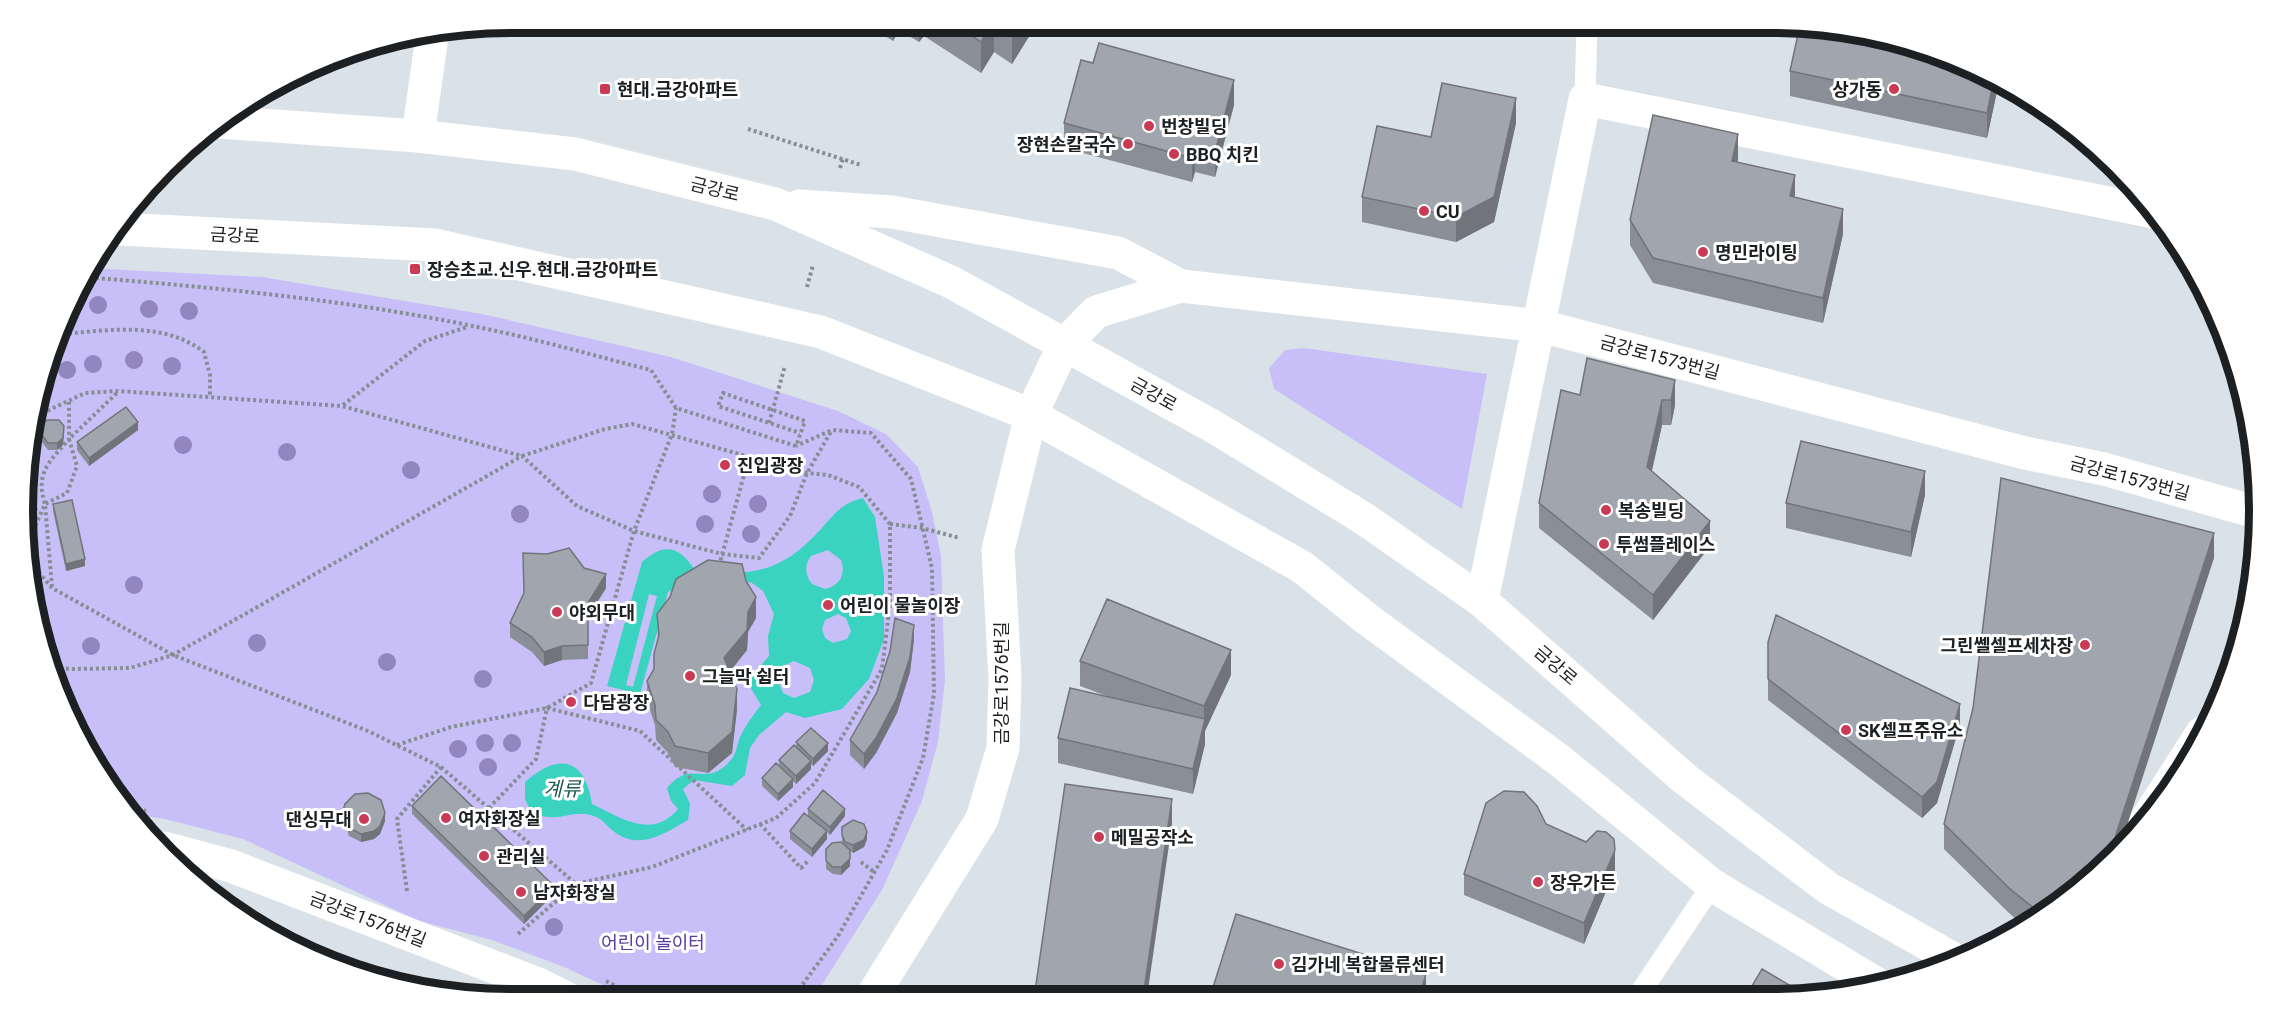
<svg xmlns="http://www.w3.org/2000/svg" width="2282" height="1022" viewBox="0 0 2282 1022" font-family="Roboto,'Noto Sans KR',sans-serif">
	<rect width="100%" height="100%" fill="#d9e2e9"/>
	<!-- green -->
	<path fill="#c8bff9" d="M87 268 262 277 482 314 671 357 838 411 886 434 918 467 932 512 941 556 945 680 938 742 922 801 882 890 813 999H633L564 967 492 940 419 921 243 839 165 819 137 815 88 755 49 668 27 575 32 416Z
		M1304 348 1487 374 1462 509 1274 389 1269 368 1285 350Z"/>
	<!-- water -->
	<path fill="#39d3bf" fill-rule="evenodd" d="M863 498 875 517 884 577V639L869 679 842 709 805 718 786 712 759 735 750 748 745 775 732 786 694 780 683 789 690 804 688 820C664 834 638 852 612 830 604 823 601 817 590 815 575 811 563 819 549 817 543 817 537 814 531 812L525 799V782C559 752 585 758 592 804 622 818 652 840 678 809L671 801 667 788C691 760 703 785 725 766 739 754 735 746 742 733 747 723 754 714 761 705L747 682 769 656 768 636 774 614 763 591 752 583 737 579H695L668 592 640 694 607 686 642 562C664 542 679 546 695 570 751 577 781 573 820 530 835 514 841 503 863 498ZM828 550 841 560C846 574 840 586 825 589L812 584C805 575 804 565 811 556ZM649 594 657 596 633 687 626 685ZM838 614 846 618 851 631 847 639 833 643 825 638 822 629 825 620ZM794 661 810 668 814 680 810 692 794 698 783 693 777 678 783 666Z"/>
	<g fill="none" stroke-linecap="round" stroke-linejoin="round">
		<!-- path -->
		<path stroke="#878e93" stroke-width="4" stroke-dasharray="3 3" stroke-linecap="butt" d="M711 35 747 23
			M748 129 861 165
			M840 168 843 158
			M84 277C222 288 361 301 496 331 548 342 599 357 651 370L676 408 796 446 805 421 723 393 718 406 800 433
			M807 287 813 265
			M63 334C111 330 163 321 204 352L210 375V396
			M41 392V413
			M343 405 425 341 467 327
			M769 423 785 366
			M890 524 922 528 960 538
			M28 542 45 504C35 473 49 462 69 439V402
			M27 558 52 588 173 655 368 731 441 767 576 884 652 867 776 818 815 783 882 669 890 604V524L859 487 828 475 807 473 632 424 605 429 522 456 342 406 118 391 85 393 32 418
			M719 566 749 457
			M52 587 45 504 67 493 77 466 69 439 118 392
			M48 667 71 669 130 668 173 655 522 456 577 506 634 531 722 554 759 558 790 516 807 473 832 430
			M397 745 451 727 547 708 591 683 634 531 672 434 676 408
			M132 808 146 811
			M489 808 536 759 547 708 640 731 747 830
			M760 824 801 868 809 860
			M861 862 874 872
			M407 891 397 819 441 767
			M518 934 576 884
			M606 981 643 999
			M792 999 838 936 887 850 923 758 934 694 932 568 911 479 871 433 832 430 796 446"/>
		<!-- service -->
		<path stroke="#fff" stroke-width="21" d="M1585 99 1587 23
			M1638 996 1712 885"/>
		<!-- minor -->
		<path stroke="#fff" stroke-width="33" d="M418 136 432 36
			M1482 601 1585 99 2154 212
			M2145 822 2202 733
			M164 848 231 866 538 984 568 999
			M871 998 982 819 1003 748 1005 678 998 550 1031 415 1064 345 1096 312 1181 286 1541 326 2025 453 2104 469 2259 513"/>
		<!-- secondary -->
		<path stroke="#fff" stroke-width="33" d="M219 122 418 136 575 154 775 204 951 282 1214 427 1363 518 1482 601 1685 779 1828 888 1959 962
			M799 206 892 212 1118 253 1181 286
			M119 229 435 245 821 332 1031 415 1302 567 1367 619 1559 760 1712 885 1877 984"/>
	</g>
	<!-- trees -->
	<g fill="#9286c1">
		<circle cx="98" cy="305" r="9"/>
		<circle cx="149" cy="309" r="9"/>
		<circle cx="189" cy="311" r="9"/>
		<circle cx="134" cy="360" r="9"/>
		<circle cx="93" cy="364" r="9"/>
		<circle cx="172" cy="366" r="9"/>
		<circle cx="67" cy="370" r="9"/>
		<circle cx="183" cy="445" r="9"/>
		<circle cx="287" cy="452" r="9"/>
		<circle cx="411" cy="470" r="9"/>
		<circle cx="712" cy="494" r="9"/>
		<circle cx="758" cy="504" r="9"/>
		<circle cx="520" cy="514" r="9"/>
		<circle cx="705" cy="524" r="9"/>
		<circle cx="751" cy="534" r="9"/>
		<circle cx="134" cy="585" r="9"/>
		<circle cx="257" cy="643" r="9"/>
		<circle cx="91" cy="646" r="9"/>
		<circle cx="387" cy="662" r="9"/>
		<circle cx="483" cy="679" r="9"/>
		<circle cx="485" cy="743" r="9"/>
		<circle cx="512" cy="743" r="9"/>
		<circle cx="458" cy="749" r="9"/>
		<circle cx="488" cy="767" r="9"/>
		<circle cx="554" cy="927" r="9"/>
	</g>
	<!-- wall -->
	<path fill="#8a8e96" d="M863 22H1038L1012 64 994 52 981 73 924 36 919 42 899 30 893 41Z
		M1958 60 1999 82 1987 138 1790 96V71Z
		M1234 105 1215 177 1195 172 1192 182 1064 148V123Z
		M1516 123 1494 222 1456 242 1362 222V197L1431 137Z
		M2065 123 2074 131 2065 132Z
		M2082 137 2102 154 2083 155Z
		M1738 159 1737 162 1795 198 1843 234 1823 323 1653 283 1630 245V220Z
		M1675 380V405L1671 425H1662L1652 471 1710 546 1653 620 1539 528V503L1580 395Z
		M138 430 89 466 77 450V442Z
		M41 434H64L63 445 57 450H48L41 441Z
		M1925 495 1911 557 1786 528V503Z
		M53 504 85 566 66 571 53 511Z
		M2214 558 2069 898 2023 925 2009 913 1944 849V824Z
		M584 568 606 588 588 617V659L562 660 544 666 532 652 510 637V623Z
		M657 614 756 618 748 632 747 650 730 672 737 709 732 753 708 773 675 767 668 753 656 740 655 725 647 701V681L654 669 658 640Z
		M914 639 910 672 897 713 876 753 864 769 850 755V740Z
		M1768 642 1960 724 1937 803 1922 818 1768 700Z
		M1080 661 1231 675 1205 731V744L1193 794 1058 763V738L1112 698 1080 686Z
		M796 742 828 751 813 766 811 764V769L796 784 793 781V787L778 801 762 786V778L779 766V760L796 747Z
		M412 806 554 894 524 924 412 814Z
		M808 809 845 816 830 835 827 832V839L812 857 790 839V831L808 816Z
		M343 810 385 821 380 834 374 839 361 842 349 836 343 818Z
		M1546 824 1615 870 1584 944 1464 895V874Z
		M842 835 867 839 864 847 853 853 850 851V866L841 875 833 874 826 869V849L843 844 842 842Z"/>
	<!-- shaded-wall -->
	<path fill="#71747a" d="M893 22H899V30L893 41Z
		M919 22H924V36L919 42Z
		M993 22H994V52L981 73V42Z
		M1018 22H1038L1012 64V33Z
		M1994 79 1999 82 1987 138V113Z
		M1234 80V105L1215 177V152Z
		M1516 98V123L1494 222 1456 242V217Z
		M1738 134V159L1732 186V161Z
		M1195 147V172L1192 182V158Z
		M1795 175V200L1790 196Z
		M1843 209V234L1823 323V298Z
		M1675 380V405L1671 425V400Z
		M1662 400V425L1647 492V467Z
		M138 422V430L89 466V458Z
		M64 426 63 445 57 450V443Z
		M36 449V457L30 464 31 457Z
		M1925 471V495L1911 557V532Z
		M37 509V516L33 527 28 529V521Z
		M1710 521V546L1653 620V595Z
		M2214 533V558L2120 847 2108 859Z
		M85 559V566L66 571V564Z
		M606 574V588L588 617V659V603Z
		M756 597V618L748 632 747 650 724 678V658Z
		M914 625V639L910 672 897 713 876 753 864 769V754Z
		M562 646V660L544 666V652Z
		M1231 650V675L1205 731V744L1193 794V769L1204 721V706Z
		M737 689V709L732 753 708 773V753Z
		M1960 704V724L1937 803 1922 818V797Z
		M828 743V751L813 766V759Z
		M811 761V769L796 784V776Z
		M793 779V787L778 801V794Z
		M1172 799V824L1147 997H1143Z
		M845 809V816L830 835V827Z
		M385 813V821L380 834 374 839 361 842V834Z
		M827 831V839L812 857V849Z
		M867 832V839L864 847 853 853V845Z
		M1615 850V870L1584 944V923Z
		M850 859V866L841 875V867Z
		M554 886V894L524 924V916Z
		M1426 974V997H1419Z"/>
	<!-- building -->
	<path fill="#a1a5ae" stroke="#71747a" stroke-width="1.5" d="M951 22H993L981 42Z
		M996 22H1018L1012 33Z
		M1800 25 1866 32 1958 60 1994 79 1987 113 1790 71Z
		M1099 43 1234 80 1215 152 1195 147 1192 158 1064 123 1081 60 1093 63Z
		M1442 83 1516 98 1494 197 1456 217 1362 197 1377 126 1431 137Z
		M1653 115 1738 134 1732 161 1795 175 1790 196 1843 209 1823 298 1653 258 1630 220Z
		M1587 358 1675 380 1671 400H1662L1647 467 1710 521 1653 595 1539 503 1561 390 1580 395Z
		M126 407 138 422 89 458 77 442Z
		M47 420H59L64 426 63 438 57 443H48L41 434V426Z
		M31 437 33 438 36 449 31 457Z
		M1801 441 1925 471 1911 532 1786 503Z
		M2001 478 2214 533 2108 859 2069 898 2041 914 2009 888 1944 824 1973 708Z
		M29 500 34 502 37 509 33 520 28 521Z
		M72 500 85 559 66 564 53 504Z
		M569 548 584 568 606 574 588 603V645L562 646 544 652 532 637 510 623 524 593 523 553 547 554Z
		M708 560 742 564 746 581 756 597 748 612 747 630 724 658 737 689 732 732 708 753 675 746 668 732 656 720 655 705 647 681 654 669V654L659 635 657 614 670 597 676 579Z
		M1107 599 1231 650 1204 706 1080 661Z
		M1776 615 1960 704 1937 782 1922 797 1768 679V642Z
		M895 618 914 625 910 657 897 698 876 738 864 754 850 740 877 692 890 651Z
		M1070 688 1205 719 1193 769 1058 738Z
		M811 728 828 743 813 759 796 742Z
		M794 745 811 761 796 776 779 760Z
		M776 763 793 779 778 794 762 778Z
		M441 776 554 886 524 916 412 806Z
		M1065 784 1172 799 1143 997 1034 998Z
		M823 790 845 809 830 827 808 809Z
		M1504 791 1524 792 1537 806 1546 824 1586 842 1597 831 1606 832 1614 839 1615 850 1584 923 1464 874 1486 803Z
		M368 793 381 800 385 813 380 826 374 831 361 834 349 828 343 810 345 804 355 794Z
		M804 813 827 831 812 849 790 831Z
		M853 820 864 824 867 832 864 840 853 845 845 842 842 835V827Z
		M841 842 850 850V859L841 867H833L826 861V849L832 843Z
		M1236 914 1426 974 1419 997H1210Z
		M1762 969 1806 995 1746 996Z
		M1507 988 1532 996H1504Z"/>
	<!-- markers -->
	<g fill="#cb3a55" stroke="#fff" stroke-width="2">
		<rect x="599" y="83" width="12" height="12" rx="3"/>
		<circle cx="1894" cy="89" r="6"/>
		<circle cx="1149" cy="126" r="6"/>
		<circle cx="1128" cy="144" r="6"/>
		<circle cx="1174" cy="154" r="6"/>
		<circle cx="1424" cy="211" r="6"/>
		<circle cx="1703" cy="252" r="6"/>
		<rect x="409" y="263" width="12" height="12" rx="3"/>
		<circle cx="725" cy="465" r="6"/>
		<circle cx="1606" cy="510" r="6"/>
		<circle cx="1604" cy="544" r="6"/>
		<circle cx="828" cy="605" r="6"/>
		<circle cx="557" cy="612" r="6"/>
		<circle cx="2085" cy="645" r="6"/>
		<circle cx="690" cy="676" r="6"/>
		<circle cx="571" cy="702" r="6"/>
		<circle cx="1846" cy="730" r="6"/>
		<circle cx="446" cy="818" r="6"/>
		<circle cx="364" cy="819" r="6"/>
		<circle cx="1099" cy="837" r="6"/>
		<circle cx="484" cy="856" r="6"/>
		<circle cx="1538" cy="882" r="6"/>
		<circle cx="521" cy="892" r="6"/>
		<circle cx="1279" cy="964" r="6"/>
	</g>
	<g text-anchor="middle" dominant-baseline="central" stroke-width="6" stroke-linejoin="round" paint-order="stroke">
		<!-- poi labels -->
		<g font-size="18" font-weight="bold" fill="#1d2023" stroke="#fff" text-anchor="start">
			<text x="617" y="89">현대.금강아파트</text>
			<text x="1882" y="89" text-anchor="end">상가동</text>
			<text x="1161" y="126">번창빌딩</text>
			<text x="1116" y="144" text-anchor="end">장현손칼국수</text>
			<text x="1186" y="154">BBQ 치킨</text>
			<text x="1436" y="211">CU</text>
			<text x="1715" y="252">명민라이팅</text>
			<text x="427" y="269">장승초교.신우.현대.금강아파트</text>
			<text x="737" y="465">진입광장</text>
			<text x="1618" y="510">복송빌딩</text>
			<text x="1616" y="544">투썸플레이스</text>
			<text x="840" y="605">어린이 물놀이장</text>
			<text x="569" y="612">야외무대</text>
			<text x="2073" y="645" text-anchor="end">그린쎌셀프세차장</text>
			<text x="702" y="676">그늘막 쉼터</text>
			<text x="583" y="702">다담광장</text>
			<text x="1858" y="730">SK셀프주유소</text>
			<text x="458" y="818">여자화장실</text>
			<text x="352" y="819" text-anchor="end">댄싱무대</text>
			<text x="1111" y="837">메밀공작소</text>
			<text x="496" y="856">관리실</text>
			<text x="1550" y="882">장우가든</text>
			<text x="533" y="892">남자화장실</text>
			<text x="1291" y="964">김가네 복합물류센터</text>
		</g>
		<!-- street labels -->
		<g font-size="18" fill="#1d2023" stroke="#fff">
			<text transform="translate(715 189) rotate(14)">금강로</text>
			<text transform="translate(235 235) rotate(3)">금강로</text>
			<text transform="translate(1660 357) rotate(15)">금강로1573번길</text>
			<text transform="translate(1154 394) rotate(29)">금강로</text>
			<text transform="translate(2130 478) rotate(15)">금강로1573번길</text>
			<text transform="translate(1556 665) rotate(41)">금강로</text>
			<text transform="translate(1001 683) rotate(-90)">금강로1576번길</text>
			<text transform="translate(368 919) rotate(21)">금강로1576번길</text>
		</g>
		<!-- park labels -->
		<g font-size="18" fill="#583aa0" stroke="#fff">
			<text x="653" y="942">어린이 놀이터</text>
		</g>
		<!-- water labels -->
		<g font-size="20" font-style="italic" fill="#205c53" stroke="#fff">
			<text x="562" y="789">계류</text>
		</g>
	</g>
	<!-- crop -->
	<path d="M0 0H2282V1022H0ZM511 33H1771A478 478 0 0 1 2249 511V511A478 478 0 0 1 1771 989H511A478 478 0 0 1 33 511V511A478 478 0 0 1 511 33Z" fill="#fff" fill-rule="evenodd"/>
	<path fill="none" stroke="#1d2023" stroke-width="8" d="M511 33H1771A478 478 0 0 1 2249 511V511A478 478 0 0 1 1771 989H511A478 478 0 0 1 33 511V511A478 478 0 0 1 511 33Z"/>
</svg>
